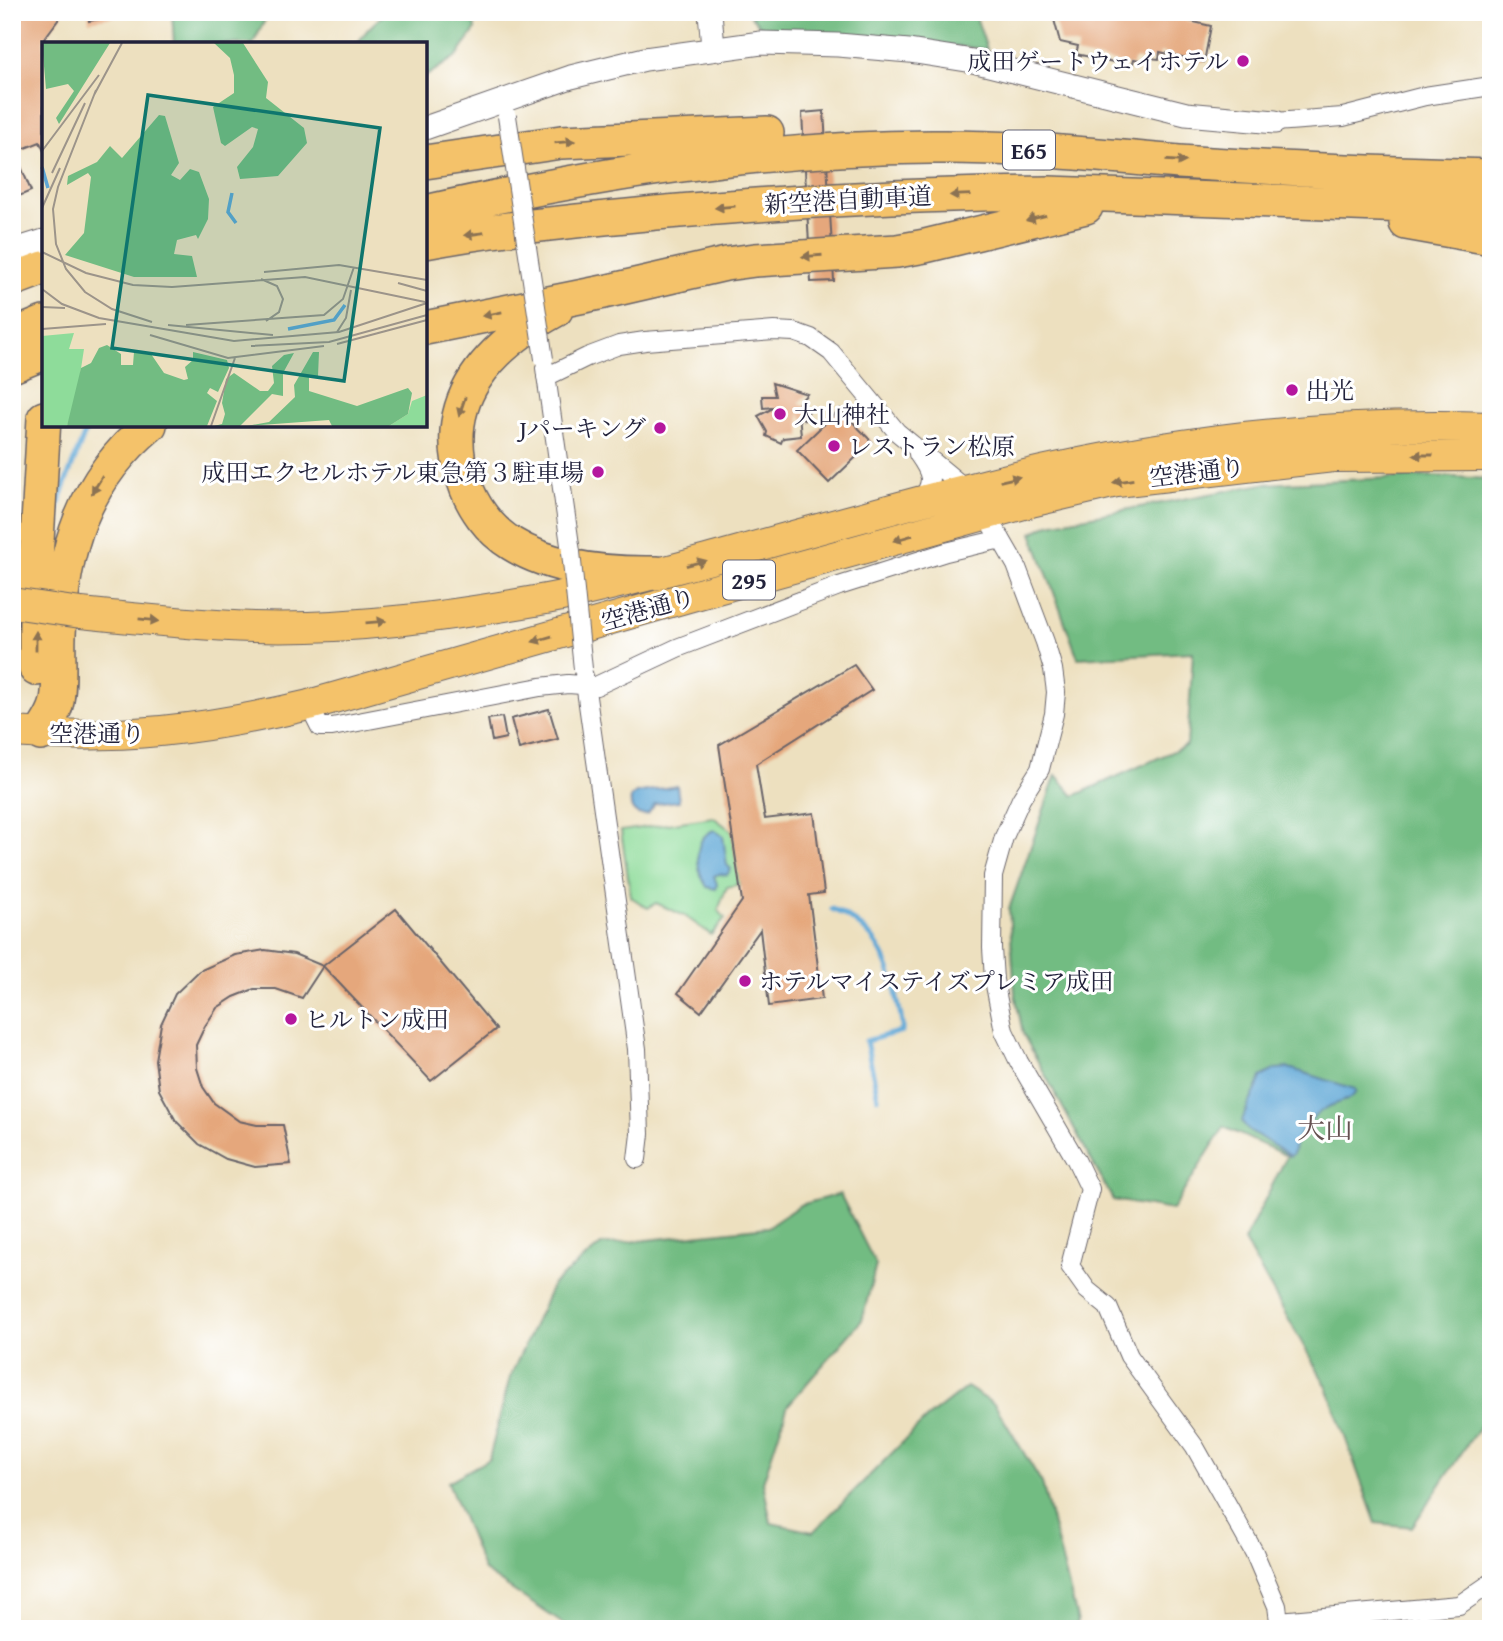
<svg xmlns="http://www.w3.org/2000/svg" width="1503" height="1641" viewBox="0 0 1503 1641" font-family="'Gentium Book Plus','Noto Serif JP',serif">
	<rect width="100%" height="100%" fill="#fff"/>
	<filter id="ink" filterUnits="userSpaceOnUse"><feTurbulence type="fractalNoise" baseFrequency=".0143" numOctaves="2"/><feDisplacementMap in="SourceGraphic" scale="14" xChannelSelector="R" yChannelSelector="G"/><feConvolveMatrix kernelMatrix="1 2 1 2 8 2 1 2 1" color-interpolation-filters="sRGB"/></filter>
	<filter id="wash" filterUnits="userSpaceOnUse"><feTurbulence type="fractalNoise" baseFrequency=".00686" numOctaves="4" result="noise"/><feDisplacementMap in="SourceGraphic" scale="28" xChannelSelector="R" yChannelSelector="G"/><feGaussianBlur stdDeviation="1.57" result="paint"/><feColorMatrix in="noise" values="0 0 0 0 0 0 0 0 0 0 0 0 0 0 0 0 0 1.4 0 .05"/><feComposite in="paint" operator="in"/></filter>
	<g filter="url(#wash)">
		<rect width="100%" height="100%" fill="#ede0bf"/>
		<!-- green -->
		<path fill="#8edc9a" stroke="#587f6a" stroke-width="2" d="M713 817 732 831 740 884 727 887 718 910 725 918 711 935 685 916 656 903 648 908 631 897 621 831Z"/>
		<!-- forest -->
		<path fill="#72bc82" stroke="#4a6f5e" stroke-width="2" d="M172 12H269L253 44H174Z
			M386 12H473L475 30 458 55 425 77V44H357L368 29Z
			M747 12H977L976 17 987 49 764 30Z
			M1432 476 1491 479V1409L1412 1527 1376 1523 1327 1387 1244 1241 1287 1156 1224 1127 1172 1210 1113 1200 1023 1034 1015 994 1009 909 1056 775 1074 796 1187 745 1193 652 1078 658 1032 533 1049 524 1263 484Z
			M840 1194 876 1265 862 1320 788 1405 763 1482 771 1523 813 1532 926 1419 967 1387 995 1405 1042 1483 1078 1622 1071 1629H571L484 1571 448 1482 489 1459 510 1377 553 1284 601 1245 768 1227 800 1205Z"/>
		<!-- water -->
		<path fill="#5fa7d6" stroke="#406488" stroke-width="2" d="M677 786 679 801 655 804 648 814C636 817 629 810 631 797L636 793Z
			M714 830 723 836 727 865 731 869 727 875 719 874 714 876 717 884 716 889 707 887C696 870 691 839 714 830Z
			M1289 1068 1355 1089 1356 1092C1349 1103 1336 1102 1326 1108 1309 1118 1296 1135 1293 1154L1290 1156 1246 1128 1242 1121C1247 1105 1256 1093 1261 1077L1276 1069Z"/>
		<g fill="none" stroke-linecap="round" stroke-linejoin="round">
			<!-- stream -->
			<path stroke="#5fa7d6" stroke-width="5" d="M53 528 63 489 88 425
				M832 909C872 927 886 951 896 993 898 1006 903 1018 902 1031L866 1041 878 1098"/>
		</g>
		<g id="blocks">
			<!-- building -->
			<path fill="#e5a77c" d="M12 12H64L44 39V151L40 142 15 152 31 191 12 199Z
				M88 12H127V14L89 21Z
				M1052 12H1151L1211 26 1204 62 1160 52 1159 59 1150 58 1149 62 1134 59 1132 66 1076 54 1078 46 1060 42Z
				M824 111 834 281 811 282 802 113Z
				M772 383 807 394 799 403 810 409 804 420 799 413 801 436 783 438 781 443 766 436 767 432 758 416 775 407 763 408 762 396H775Z
				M840 409 872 442 829 483 797 450Z
				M854 665 872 690 756 764 765 819 814 813 824 893 809 895 822 999 769 1006 760 930 701 1012 678 993 742 901 719 745Z
				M549 709 558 739 519 749 511 719Z
				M502 717 506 738 492 741 488 719Z
				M396 909 496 1029 431 1081 323 966Z
				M265 950 294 954 323 966 302 998 276 989H254L234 997 217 1008 205 1026 196 1045 197 1068 203 1087 214 1103 239 1121 257 1125H283L291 1164 255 1167 226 1159 199 1144 176 1121 159 1090 155 1060 161 1024 175 994 199 971 235 955Z"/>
		</g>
	</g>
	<g filter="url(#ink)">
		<use href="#blocks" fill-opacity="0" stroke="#696469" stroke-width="2"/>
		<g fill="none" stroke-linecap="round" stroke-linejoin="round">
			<defs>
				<path id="minor" d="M1275 122 1343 117 1425 96 1491 86
					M545 368 571 552
					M546 377 587 357 619 345 645 341 774 331 794 332 811 338 831 352 897 432 966 489 1001 539 1016 565 1045 642 1053 669 1056 692 1054 714 1040 769 1021 799 1004 837 993 876 992 948 994 980 1004 1031 1019 1062 1076 1160 1090 1189 1070 1266 1087 1290 1108 1307 1129 1356 1195 1447 1254 1552 1277 1606 1279 1621 1276 1629
					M918 454C932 474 935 481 920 502
					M584 676 637 1049 640 1134 637 1159
					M309 705 320 727H332L540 687 568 684 596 686 677 648 839 586 946 552 1001 539
					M1279 1621 1459 1605 1491 1583"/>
				<path id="tertiary" d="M710 12 713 48
					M425 128 571 77 645 59 761 43 838 45 909 51 973 61 1186 114 1275 122
					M12 251 44 241"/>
				<path id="trunk" d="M81 613C138 619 195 625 253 627 351 630 451 616 546 599 600 589 654 574 707 560 793 536 878 512 964 490 1136 445 1313 421 1491 427
					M12 732C120 740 204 730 309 705L688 597 1031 502 1117 482 1333 457 1491 456"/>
				<path id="motorway" d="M425 162 561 142 767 133
					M425 212C596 174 756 148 932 147 1014 146 1096 155 1179 162 1282 169 1387 173 1491 176
					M1406 223 1491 238
					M425 242C505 227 586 220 667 212 794 201 922 194 1049 193L1491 209
					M12 280 44 268
					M556 310C490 346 437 400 464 481 472 506 489 530 512 544 554 570 609 574 657 573
					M425 328 604 292 726 264 755 260 897 251 925 246 1086 207
					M12 336 44 323
					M12 366 44 353
					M36 669V559L44 418
					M41 734C46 725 53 716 56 705 61 686 58 656 59 635 62 550 83 481 150 425"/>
			</defs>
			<!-- minor casing -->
			<use href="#minor" stroke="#696469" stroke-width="20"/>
			<!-- tertiary casing -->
			<use href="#tertiary" stroke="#696469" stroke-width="25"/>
			<!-- trunk casing -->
			<use href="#trunk" stroke="#696469" stroke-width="32"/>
			<!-- motorway casing -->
			<use href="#motorway" stroke="#696469" stroke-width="36"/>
			<!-- minor -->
			<use href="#minor" stroke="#fff" stroke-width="18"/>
			<!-- tertiary -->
			<use href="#tertiary" stroke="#fff" stroke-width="23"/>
			<!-- trunk -->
			<use href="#trunk" stroke="#f4c26a" stroke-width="30"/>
			<!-- motorway -->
			<use href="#motorway" stroke="#f4c26a" stroke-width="33"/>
			<defs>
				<path id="minor-bridge" d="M507 116 544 359
					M571 552 583 669"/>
				<path id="trunk-bridge" d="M12 603 81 613"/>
			</defs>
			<!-- minor-bridge casing -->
			<use href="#minor-bridge" stroke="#696469" stroke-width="20" stroke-linecap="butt"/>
			<!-- trunk-bridge casing -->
			<use href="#trunk-bridge" stroke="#696469" stroke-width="32" stroke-linecap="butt"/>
			<!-- minor-bridge -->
			<use href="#minor-bridge" stroke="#fff" stroke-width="18"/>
			<!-- trunk-bridge -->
			<use href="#trunk-bridge" stroke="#f4c26a" stroke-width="30"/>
		</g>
		<!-- one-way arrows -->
		<defs><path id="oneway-solid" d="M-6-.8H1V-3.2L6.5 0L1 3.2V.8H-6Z" transform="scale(1.75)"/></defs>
		<g fill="#8b7252">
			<use href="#oneway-solid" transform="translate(565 142) rotate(-5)"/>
			<use href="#oneway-solid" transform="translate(1176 161) rotate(4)"/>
			<use href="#oneway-solid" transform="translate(960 195) rotate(178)"/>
			<use href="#oneway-solid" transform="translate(725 207) rotate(175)"/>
			<use href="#oneway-solid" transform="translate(1036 218) rotate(165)"/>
			<use href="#oneway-solid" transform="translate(474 234) rotate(172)"/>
			<use href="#oneway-solid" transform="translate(812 256) rotate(176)"/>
			<use href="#oneway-solid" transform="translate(492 314) rotate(169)"/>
			<use href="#oneway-solid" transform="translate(462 407) rotate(108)"/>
			<use href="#oneway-solid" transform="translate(1423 455) rotate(180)"/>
			<use href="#oneway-solid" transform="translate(1010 479) rotate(-13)"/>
			<use href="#oneway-solid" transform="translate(1123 481) rotate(171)"/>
			<use href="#oneway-solid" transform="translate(97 485) rotate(122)"/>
			<use href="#oneway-solid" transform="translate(903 538) rotate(164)"/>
			<use href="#oneway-solid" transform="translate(696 563) rotate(-15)"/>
			<use href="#oneway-solid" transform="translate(149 620) rotate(6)"/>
			<use href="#oneway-solid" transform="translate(376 622) rotate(-5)"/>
			<use href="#oneway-solid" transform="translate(542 639) rotate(164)"/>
			<use href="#oneway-solid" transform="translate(36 641) rotate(-90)"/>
		</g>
	</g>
	<!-- markers -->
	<g fill="#b5179e" stroke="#fff" stroke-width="2.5">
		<circle cx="1243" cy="61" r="7"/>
		<circle cx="1292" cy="390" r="7"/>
		<circle cx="780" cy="414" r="7"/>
		<circle cx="660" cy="428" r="7"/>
		<circle cx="834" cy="446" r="7"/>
		<circle cx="598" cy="472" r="7"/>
		<circle cx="745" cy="981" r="7"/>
		<circle cx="291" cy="1019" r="7"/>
	</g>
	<g text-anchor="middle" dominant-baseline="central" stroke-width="6" stroke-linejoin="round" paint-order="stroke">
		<!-- shield labels -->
		<g fill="#fff" stroke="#646476" stroke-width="2">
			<rect x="1003" y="130.5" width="52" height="39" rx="5"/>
			<rect x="723" y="560.5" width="52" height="39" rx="5"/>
		</g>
		<g font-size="23" font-weight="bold" fill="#22223b">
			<text x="1029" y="150">E65</text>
			<text x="749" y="580">295</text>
		</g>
		<!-- poi labels -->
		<g font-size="24" fill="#22223b" stroke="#fff" text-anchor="start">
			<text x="1229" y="61" text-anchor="end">成田ゲートウェイホテル</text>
			<text x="1306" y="390">出光</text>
			<text x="794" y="414">大山神社</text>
			<text x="646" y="428" text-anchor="end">Jパーキング</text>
			<text x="848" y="446">レストラン松原</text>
			<text x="584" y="472" text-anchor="end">成田エクセルホテル東急第３駐車場</text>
			<text x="759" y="981">ホテルマイステイズプレミア成田</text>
			<text x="305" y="1019">ヒルトン成田</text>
		</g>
		<!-- street labels -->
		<g font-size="24" fill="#22223b" stroke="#fff">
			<text transform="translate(848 200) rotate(-3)">新空港自動車道</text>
			<text transform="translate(1197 472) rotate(-7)">空港通り</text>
			<text transform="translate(648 609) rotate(-16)">空港通り</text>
			<text x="97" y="733">空港通り</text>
		</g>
		<!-- quarter labels -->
		<g font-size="28" fill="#665152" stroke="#fff">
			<text x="1325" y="1127">大山</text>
		</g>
	</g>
	<!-- overview -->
	<g transform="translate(42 42)">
		<rect width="385" height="385" fill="#ede0bf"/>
		<path d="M32 291 27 307H42L34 359 25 384H2L0 294ZM385 353V384H347L366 372 370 359Z" fill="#8edc9a"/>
		<path d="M0 1H68L17 82 14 76 32 49 26 42 4 47ZM172 1H201L226 40 224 56 262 86 265 101 236 134 198 137 195 125 211 105 216 87 210 85 183 104 179 101 171 65 192 51V33L188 16ZM117 73 123 74 137 121 129 133 138 138 148 127 157 130 167 157 166 177 156 197 154 193 135 198 132 212 150 214 155 235H92L23 213 42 191 49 135 46 131 25 143 26 134 55 120 68 104 80 116ZM65 303 79 312V323H91L92 310 109 312 122 331 142 338 146 337 143 325 151 318V310L185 318 187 326 176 350 168 346 165 351 175 359 165 384H25L39 326 49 321 57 306ZM271 310H277L276 334H267V349L315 364 366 346 370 351 366 372 347 384H290L287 378 205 384 227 380 253 355 252 343ZM252 311 241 331V354L230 352 198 384H172L180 382 183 372 180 361 184 337 192 331 218 349H226L232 341 230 324 242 313Z" fill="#72bc82"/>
		<path fill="none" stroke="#5fa7d6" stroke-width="3.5" d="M0 125 6 146M190 151 186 170 194 181M246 287 292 278 303 263"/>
		<path fill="none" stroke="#9c948a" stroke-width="2" d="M54 48 16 145 11 167 14 202 24 227 43 250 70 267 110 280M52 53 80 1M0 109 57 33M10 131 43 61M0 166 18 126M0 210 44 231 91 243 130 245 263 235 383 260M222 230 297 223 385 238M219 237 235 244 241 257 237 270 224 279M356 241 385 249M0 247 20 262 57 276 192 299 297 290 385 261M0 265 23 266M126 283 231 293M144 283 282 273 301 257 312 225M0 287 64 282M295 290 304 276 309 248M108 293 186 316 282 304M295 302 385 278M209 304 287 300 385 273M169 384 193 316"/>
		<path fill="#0f766e" fill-opacity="0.15" stroke="#0f766e" stroke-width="3.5" d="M106 53 338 86 302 339 70 306Z"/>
		<rect width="385" height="385" fill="none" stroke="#22223b" stroke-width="3.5"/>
	</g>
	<!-- margin -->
	<rect width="1503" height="1641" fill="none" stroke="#fff" stroke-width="42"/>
</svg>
